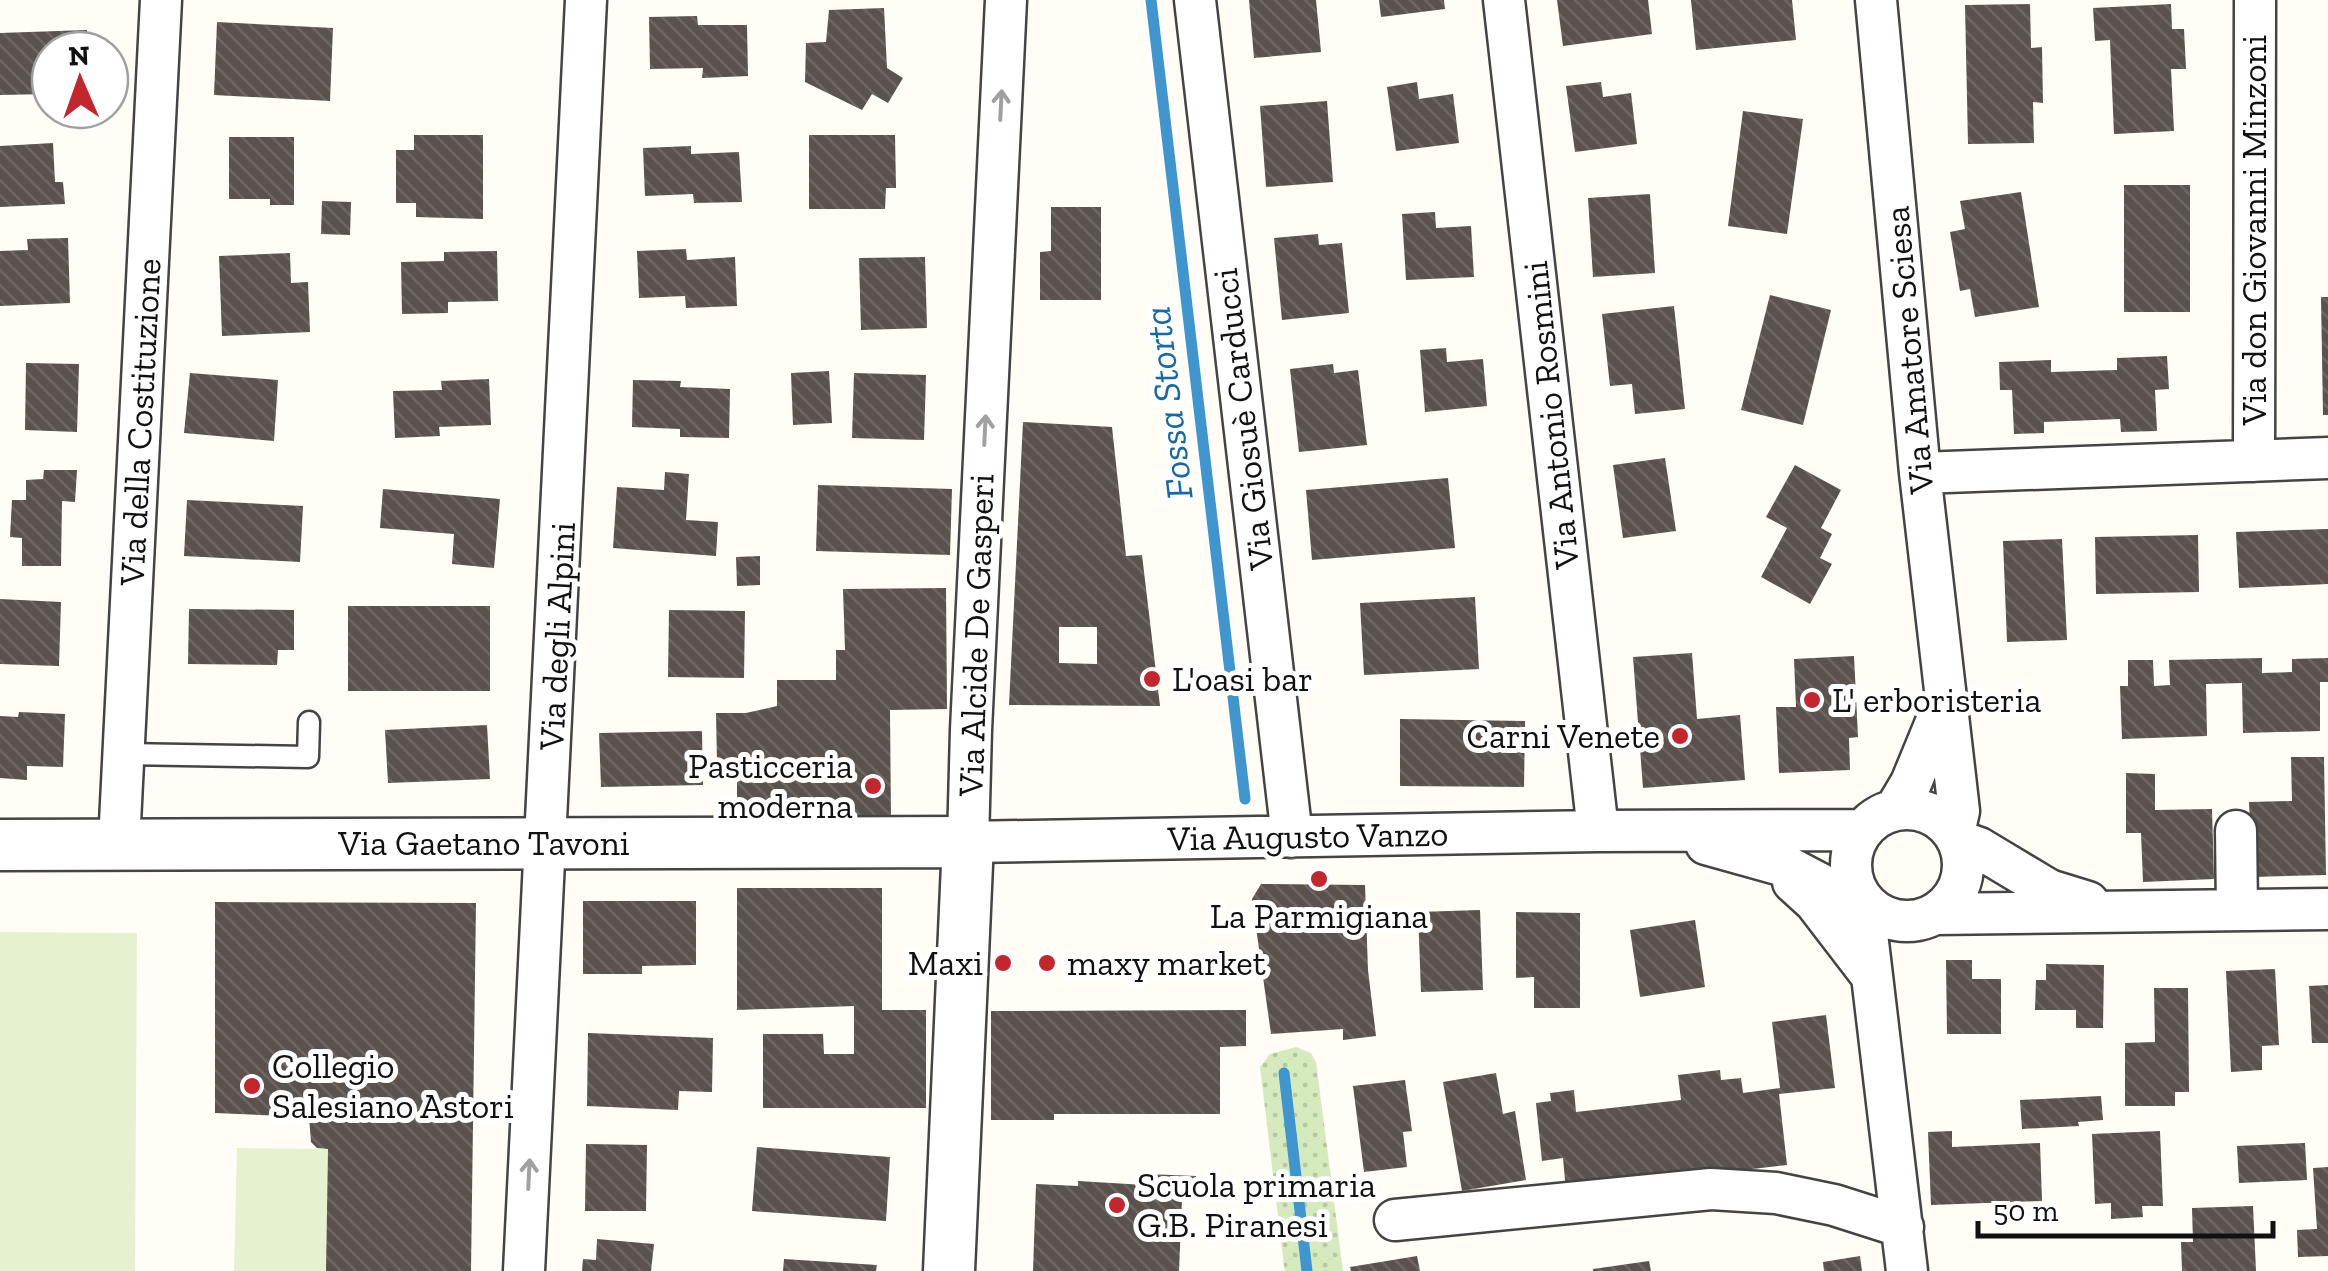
<svg xmlns="http://www.w3.org/2000/svg" width="2328" height="1271" viewBox="0 0 2328 1271" font-family="'Zilla Slab',serif">
	<defs>
		<pattern id="park-dots" width="8" height="8" patternUnits="userSpaceOnUse" patternTransform="scale(2.5)"><rect width="8" height="8" fill="#d5ebbd"/><path d="M2 2h.1M6 6h.1" fill="none" stroke="#b6c8a1" stroke-width="1.8" stroke-linecap="round"/></pattern>
		<pattern id="building-back-hatch" width="6" height="6" patternUnits="userSpaceOnUse" patternTransform="scale(2.5)"><rect width="6" height="6" fill="#5a524d"/><path d="M-1 5l2 2M0 0l6 6M5-1l2 2" fill="none" stroke="#6d6662"/></pattern>
	</defs>
	<rect width="100%" height="100%" fill="#fffdf5"/>
	<!-- park -->
	<path fill="url(#park-dots)" d="M1296 1047 1311 1053 1316 1062 1343 1271H1285L1284 1266 1260 1067 1270 1054Z"/>
	<!-- pitch -->
	<path fill="#e6f2cf" d="M0 932 137 933 135 1271H0Z
		M237 1148 328 1149 326 1271H234Z"/>
	<g fill="none" stroke-linecap="round" stroke-linejoin="round">
		<!-- stream -->
		<path stroke="#3f96cf" stroke-width="11" d="M1151 0 1245 799
			M1284 1073 1307 1271"/>
	</g>
	<!-- building -->
	<path fill="url(#building-back-hatch)" fill-rule="evenodd" d="M1249 0H1316L1321 52 1254 58Z
		M1379 0H1444L1445 9 1381 17Z
		M1557 0H1648L1652 34 1563 46Z
		M1691 0H1792L1796 40 1696 50Z
		M2030 4 2031 48 2042 47 2043 103 2033 102 2034 143 1968 144 1965 5Z
		M2171 4 2172 29H2184L2186 69H2171L2174 131 2114 134 2110 40 2095 41 2093 8Z
		M884 8 887 68 903 78 888 103 872 94 862 110 805 82 806 43 826 42 829 10Z
		M697 16 698 25H747L748 76 702 78 703 68 650 69 649 17Z
		M217 22 333 28 330 101 214 95Z
		M87 30 88 50H50V94L0 95V33Z
		M1417 82 1419 99 1453 94 1459 143 1396 151 1387 87Z
		M1601 82 1603 97 1631 93 1637 144 1575 152 1566 86Z
		M1327 101 1333 182 1266 187 1260 106Z
		M1743 111 1803 119 1787 234 1728 226Z
		M414 135H483V219L416 217V203H396V150H414Z
		M809 135H895L896 188H886L885 209H809Z
		M229 137H294V205H270V199H229Z
		M53 143 55 182H63L65 204 0 207V146Z
		M691 146V154L739 152 742 202 694 203 693 194 645 196 643 148Z
		M2124 185H2190V312H2124Z
		M2021 192 2039 307 1975 317 1970 289 1960 291 1950 232 1965 229 1960 201Z
		M1650 194 1655 273 1593 277 1588 198Z
		M322 201 351 202 350 235 321 234Z
		M1051 207H1101V300H1040V252L1051 251Z
		M1435 212 1436 228 1471 226 1474 277 1406 280 1402 214Z
		M1318 234 1319 245 1342 243 1349 313 1282 320 1274 238Z
		M68 238 70 303 0 306V251L28 250 27 239Z
		M686 249 687 260 735 257 737 306 686 308 685 296 639 298 637 251Z
		M497 251 498 301 448 302V313L402 314 401 262 444 261V252Z
		M290 253 291 283 308 282 310 332 222 336 219 256Z
		M925 257 927 328 861 330 859 258Z
		M1770 295 1831 310 1803 425 1741 410Z
		M2321 297H2328V415H2323Z
		M1674 306 1685 409 1635 414 1632 384 1610 386 1602 314Z
		M1446 348 1447 362 1483 359 1487 406 1425 412 1420 350Z
		M2167 356 2169 389 2155 390 2157 431 2121 432 2120 419 2044 422V433L2014 434 2012 390H2000L1999 362 2051 360V372L2117 370V358Z
		M26 363 79 364 77 432 25 430Z
		M1333 364 1334 373 1358 370 1367 445 1299 452 1290 369Z
		M829 371 832 423 793 425 791 373Z
		M190 373 278 380 274 441 184 433Z
		M854 373 926 375 924 440 852 438Z
		M489 379 491 425 439 427 440 436 395 438 393 391 442 390 441 381Z
		M633 380 681 381 680 387 730 389 729 438 680 437V429L632 427Z
		M1023 422 1112 427 1126 556 1142 555 1160 706 1009 705ZM1059 627H1097V664L1059 663Z
		M1665 458 1676 531 1623 538 1613 465Z
		M1795 465 1841 490 1821 528 1832 534 1820 558 1832 564 1810 604 1761 577 1787 528 1766 517Z
		M44 470H77L75 502 62 501 61 566H22V538L10 537 12 500H26V480L43 479Z
		M665 472 689 474 686 520 718 522 716 556 613 548 617 487 664 490Z
		M1448 478 1455 548 1312 560 1306 490Z
		M818 485 952 489 950 555 816 551Z
		M383 489 500 499 494 568 452 564 454 534 380 528Z
		M187 500 303 506 300 562 184 556Z
		M2328 529V584L2239 588 2236 532Z
		M2198 535 2199 592 2096 594 2095 537Z
		M2062 539 2067 640 2007 642 2003 541Z
		M760 556V585L737 586 736 557Z
		M946 588 947 709 890 710 891 820 737 822V762H717L716 713H746L777 706V680H836V650H845L843 589Z
		M1475 597 1479 669 1364 675 1360 603Z
		M0 599 61 602 59 666 0 664Z
		M348 606H490V691H348Z
		M189 609 294 610V650H278L277 665 188 664Z
		M669 610 745 611 744 678 668 677Z
		M1692 653 1697 719 1740 715 1745 780 1643 788 1633 657Z
		M1854 656 1858 737 1849 738 1850 770 1779 773 1776 707H1796L1794 659Z
		M2262 658V673L2292 672V659L2328 658V682H2320V731L2243 733 2242 683 2206 684 2207 736 2122 739 2120 686H2128V660H2153L2154 686 2170 685 2169 660Z
		M19 712 65 714 63 767 27 766V780L0 778V716L18 717Z
		M1400 719 1525 721 1524 787 1400 786Z
		M487 725 490 779 388 783 385 730Z
		M702 731 703 785 601 787 599 733Z
		M2291 757H2324L2326 875 2252 877 2249 802 2292 801Z
		M2126 773 2155 774V810L2212 809 2214 879 2143 882 2141 833H2126Z
		M1261 884 1365 885 1368 970 1376 1036 1343 1040V1029L1271 1034 1252 899Z
		M737 888H882V1010H926V1108H763V1034H823L824 1054H854V1006L737 1010Z
		M583 901H696V965L642 966V974H583Z
		M215 902 476 903 471 1271H326L328 1149 317 1148 311 1142 309 1117 215 1113Z
		M1480 910 1483 990 1421 992 1418 912Z
		M1516 912 1580 913V1008H1534V977L1516 978Z
		M1695 920 1705 987 1640 997 1630 930Z
		M1946 960H1972V979H2001V1034H1947Z
		M2046 964 2104 965 2103 1028H2076V1010H2035L2036 980H2046Z
		M2275 969 2279 1045 2262 1046V1070L2231 1072 2226 971Z
		M2328 985V1043H2312L2309 986Z
		M2154 988H2188L2189 1092H2175V1106H2125V1043L2155 1042Z
		M1246 1010V1046L1220 1047V1114H1054V1120H991V1011Z
		M1826 1015 1835 1088 1779 1094 1787 1165 1566 1191 1563 1158 1542 1161 1536 1103 1551 1101 1550 1093 1574 1090 1576 1112 1681 1100 1678 1075 1720 1070 1721 1080 1741 1078 1743 1093 1780 1088 1772 1022Z
		M588 1033 713 1038 712 1092 679 1091 678 1110 587 1106Z
		M1496 1073 1503 1114 1515 1111 1526 1180 1462 1191 1443 1082Z
		M1405 1080 1412 1131 1403 1132 1407 1167 1364 1172 1353 1086Z
		M2101 1096 2103 1120 2078 1122 2079 1126 2022 1129 2020 1100Z
		M1952 1131V1147L2040 1143 2042 1201 1931 1205 1928 1132Z
		M2160 1131 2163 1206H2142L2143 1217 2111 1219V1203L2095 1204 2092 1134Z
		M2305 1143 2307 1180 2239 1183 2237 1146Z
		M586 1144 647 1145 646 1211H585Z
		M757 1147 890 1157 886 1221 752 1211Z
		M2328 1167V1256L2298 1257 2297 1230 2317 1229 2313 1168Z
		M1146 1174 1196 1176 1195 1199H1182L1179 1271H1033L1036 1184 1078 1186V1181L1145 1185Z
		M2253 1206 2256 1271H2182L2181 1242H2193L2192 1208Z
		M597 1239 654 1244 651 1271H582L583 1259 596 1260Z
		M1417 1256 1420 1271H1351L1350 1267Z
		M1860 1256 1862 1271H1824L1823 1262Z
		M784 1259 877 1265 876 1271H783Z
		M1649 1261 1651 1271H1593V1269Z"/>
	<g fill="none" stroke-linecap="round" stroke-linejoin="round">
		<defs>
			<path id="service" d="M124 754 308 757 309 722"/>
			<path id="minor" d="M1006 0 971 730 968 842 1598 831 1862 830
				M1195 0 1292 837
				M1504 0 1598 831
				M1876 0 1920 473 1959 811 1954 833
				M2254 461 2255 0
				M1920 473 2328 458
				M1851 865a56 56 0 1 1 112 0a56 56 0 1 1-112 0Z
				M1895 810 1911 783 1944 703
				M2236 831 2237 909
				M1957 840 1979 848 2049 890 2088 902
				M119 843 161 0
				M1706 844 1788 867 1845 897 1863 900 1907 1271
				M1793 882 1815 902 1871 975
				M1935 914 2328 909
				M1395 1220 1711 1189 1776 1193 1834 1205 1903 1227
				M524 1271 586 0"/>
			<path id="tertiary" d="M0 845 968 842 949 1271"/>
		</defs>
		<!-- service casing -->
		<use href="#service" stroke="#444" stroke-width="25"/>
		<!-- minor casing -->
		<use href="#minor" stroke="#444" stroke-width="45"/>
		<!-- tertiary casing -->
		<use href="#tertiary" stroke="#444" stroke-width="55"/>
		<!-- service -->
		<use href="#service" stroke="#fff" stroke-width="20"/>
		<!-- minor -->
		<use href="#minor" stroke="#fff" stroke-width="40"/>
		<!-- tertiary -->
		<use href="#tertiary" stroke="#fff" stroke-width="50"/>
	</g>
	<!-- one-way arrows -->
	<defs><path id="oneway-shaft" d="M-6 0H5M1.5-3L5.5 0L1.5 3" fill="none" stroke-width="1.6" stroke-linecap="round" stroke-linejoin="round" transform="scale(2.5)"/></defs>
	<g stroke="#a0a0a0">
		<use href="#oneway-shaft" transform="translate(1001 105) rotate(-87)"/>
		<use href="#oneway-shaft" transform="translate(985 430) rotate(-87)"/>
		<use href="#oneway-shaft" transform="translate(529 1174) rotate(-87)"/>
	</g>
	<!-- markers -->
	<g fill="#c4262e" stroke="#fff" stroke-width="4">
		<circle cx="1152" cy="679" r="10"/>
		<circle cx="1812" cy="700" r="10"/>
		<circle cx="1680" cy="736" r="10"/>
		<circle cx="873" cy="786" r="10"/>
		<circle cx="1319" cy="879" r="10"/>
		<circle cx="1003" cy="963" r="10"/>
		<circle cx="1047" cy="963" r="10"/>
		<circle cx="252" cy="1086" r="10"/>
		<circle cx="1117" cy="1205" r="10"/>
	</g>
	<g text-anchor="middle" dominant-baseline="central" stroke-width="10" stroke-linejoin="round" paint-order="stroke">
		<!-- street labels -->
		<g font-size="35" fill="#111" stroke="#fff">
			<text transform="translate(2254 230) rotate(-90)">Via don Giovanni Minzoni</text>
			<text transform="translate(1909 350) rotate(-95)">Via Amatore Sciesa</text>
			<text transform="translate(1551 415) rotate(-96)">Via Antonio Rosmini</text>
			<text transform="translate(1243 419) rotate(-97)">Via Giosuè Carducci</text>
			<text transform="translate(140 422) rotate(-87)">Via della Costituzione</text>
			<text transform="translate(976 635) rotate(-88)">Via Alcide De Gasperi</text>
			<text transform="translate(557 636) rotate(-87)">Via degli Alpini</text>
			<text transform="translate(1308 836) rotate(-1)">Via Augusto Vanzo</text>
			<text x="484" y="843">Via Gaetano Tavoni</text>
		</g>
		<!-- poi labels -->
		<g font-size="35" fill="#111" stroke="#fff" text-anchor="start">
			<text x="1172" y="679">L'oasi bar</text>
			<text x="1832" y="700">L' erboristeria</text>
			<text x="1660" y="736" text-anchor="end">Carni Venete</text>
			<text x="853" y="766" text-anchor="end">Pasticceria<tspan x="853" dy="40">moderna</tspan></text>
			<text x="1319" y="916" text-anchor="middle">La Parmigiana</text>
			<text x="983" y="963" text-anchor="end">Maxi</text>
			<text x="1067" y="963">maxy market</text>
			<text x="272" y="1066">Collegio<tspan x="272" dy="40">Salesiano Astori</tspan></text>
			<text x="1137" y="1185">Scuola primaria<tspan x="1137" dy="40">G.B. Piranesi</tspan></text>
		</g>
		<!-- water labels -->
		<g font-size="38" font-style="italic" fill="#1768a6" stroke="#fff">
			<text transform="translate(1168 403) rotate(-97)">Fossa Storta</text>
		</g>
	</g>
	<!-- north arrow -->
	<g transform="translate(80 80) rotate(358)"><circle r="48" fill="#ffffff" stroke="#a0a0a0" stroke-width="2.5"/>
	<path d="M0-8L18 38L0 25L-18 38Z" fill="#c4262e"/>
	<text y="-15" font-size="28" font-weight="bold" text-anchor="middle" fill="#111111">N</text>
	</g>
	<!-- scale -->
	<path d="M1978 1221v15h295v-15" fill="none" stroke="#111111" stroke-width="5"/>
	<text x="1993" y="1221" font-size="30" fill="#111111" stroke="#ffffff" stroke-width="8" paint-order="stroke">50 m</text>
</svg>
